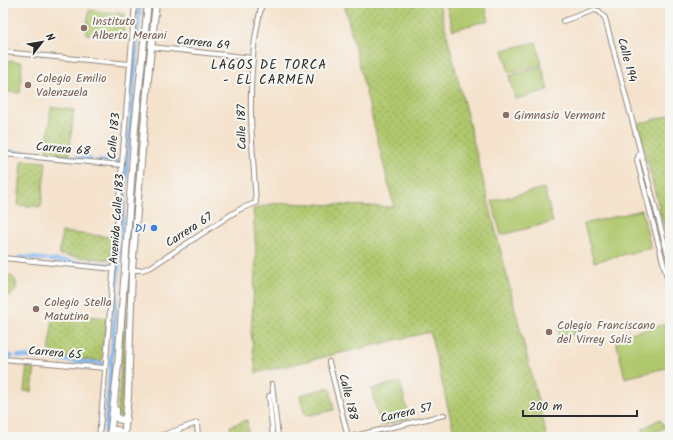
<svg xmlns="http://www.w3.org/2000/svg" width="673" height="440" viewBox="0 0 673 440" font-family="Kalam,sans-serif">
	<defs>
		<pattern id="grass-dots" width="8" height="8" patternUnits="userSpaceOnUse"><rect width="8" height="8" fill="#b0c86d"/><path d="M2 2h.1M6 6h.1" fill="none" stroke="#8fa35a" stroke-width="1.8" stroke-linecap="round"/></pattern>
	</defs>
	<rect width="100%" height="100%" fill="#f6f6f2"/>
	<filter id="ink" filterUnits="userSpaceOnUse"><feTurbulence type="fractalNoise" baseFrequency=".025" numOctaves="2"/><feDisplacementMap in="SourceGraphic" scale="8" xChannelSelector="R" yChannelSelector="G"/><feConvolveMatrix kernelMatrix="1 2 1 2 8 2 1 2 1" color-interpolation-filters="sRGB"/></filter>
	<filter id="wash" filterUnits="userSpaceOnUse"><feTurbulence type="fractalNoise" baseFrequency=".012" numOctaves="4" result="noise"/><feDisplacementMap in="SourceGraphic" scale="16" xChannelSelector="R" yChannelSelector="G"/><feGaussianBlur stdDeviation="0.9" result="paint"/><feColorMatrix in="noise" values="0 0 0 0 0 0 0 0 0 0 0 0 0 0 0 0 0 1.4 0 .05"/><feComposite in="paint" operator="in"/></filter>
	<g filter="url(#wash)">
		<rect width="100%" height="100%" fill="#f5e2cc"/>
		<!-- grass -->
		<path fill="url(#grass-dots)" stroke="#6e7a4c" d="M151 3H152L144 86 127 284 122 416 121 418 117 414C121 380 121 346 124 311 131 208 140 106 151 3Z
			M344 3H439L547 437H455L430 332 256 373 251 333 256 256 253 209 270 204 288 203 394 207Z
			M51 107 74 110 69 155 46 153Z
			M670 115V252L638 124Z
			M22 160 46 162 41 207 18 205Z
			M62 232 112 237 111 260 59 255Z
			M6 274C22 278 19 297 3 296V275Z
			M53 312 107 318 102 361 49 356Z
			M27 365 35 366 32 392 24 391Z
			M400 382 409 418 381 426 371 389Z
			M330 387 334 410 305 416 300 395Z
			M247 420 249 437H232L230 426Z"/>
		<!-- garden -->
		<path fill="#b0c86d" stroke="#6e7a4c" d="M451 3H484L489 20 453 30 446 4Z
			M89 10 125 14 123 38 86 34Z
			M536 42 542 65 509 73 503 50Z
			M3 60 22 62 20 93 3 91Z
			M542 67 548 90 515 99 509 76Z
			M544 188 553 222 501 235 492 201Z
			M642 210 651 248 594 262 584 224Z
			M670 323V367L625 378 615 337Z
			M573 324 576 334 560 338 558 329Z
			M660 419 665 427 649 437H646L642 429Z"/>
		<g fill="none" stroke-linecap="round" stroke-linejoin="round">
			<!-- stream -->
			<path stroke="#80b9f1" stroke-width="1" d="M45 259H46"/>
			<!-- canal -->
			<path stroke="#80b9f1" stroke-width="4" d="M3 151 40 154
				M46 154 54 155
				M62 157 91 159
				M98 161 119 162
				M20 257 45 259
				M50 260 110 265
				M3 355 12 356
				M18 356 103 364
				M105 437 140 3"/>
		</g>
	</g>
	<g filter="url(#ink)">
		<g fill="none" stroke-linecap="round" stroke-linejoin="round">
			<defs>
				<path id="minor" d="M563 21 594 10 599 11 605 18 670 263
					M151 47 253 58
					M3 52 130 64
					M640 152 637 160 670 289
					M3 154 122 165
					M3 258 114 269
					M132 270H142L151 267 232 214 242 208 256 203C253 156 248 105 253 58 254 40 258 21 262 3
					M3 359 105 368
					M329 362 348 437
					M272 384 278 437
					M273 395 269 396 273 437
					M178 430 179 437
					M99 437 103 397 135 3
					M157 437 197 423 198 437
					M350 437 444 415"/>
				<path id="primary" d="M116 410V416L118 419 122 420 126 417
					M110 433 114 430H118L121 434V437
					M110 437 118 365 135 127 148 3
					M124 437 128 396 132 270 149 68 156 3"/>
			</defs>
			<!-- minor casing -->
			<use href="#minor" stroke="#90867c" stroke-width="6"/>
			<!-- primary casing -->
			<use href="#primary" stroke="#90867c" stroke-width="8"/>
			<!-- minor -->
			<use href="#minor" stroke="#fff" stroke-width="4"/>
			<!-- primary -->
			<use href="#primary" stroke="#fff" stroke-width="6"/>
		</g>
	</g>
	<!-- markers -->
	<g fill="#8d6e63" stroke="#f6f6f2" stroke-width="1.5">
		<circle cx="84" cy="28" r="4"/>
		<circle cx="28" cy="85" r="4"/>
		<circle cx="506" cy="115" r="4"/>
		<circle cx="36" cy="309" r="4"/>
		<circle cx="549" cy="332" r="4"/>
	</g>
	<circle fill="#3f7fe0" stroke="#f6f6f2" stroke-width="1.5" cx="154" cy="228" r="4"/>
	<g text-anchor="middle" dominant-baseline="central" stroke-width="4" stroke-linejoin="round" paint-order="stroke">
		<!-- education labels -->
		<g font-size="12" fill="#785e54" stroke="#f6f6f2" text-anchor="start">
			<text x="92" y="21">Instituto<tspan x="92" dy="14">Alberto Merani</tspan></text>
			<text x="36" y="78">Colegio Emilio<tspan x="36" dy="14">Valenzuela</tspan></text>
			<text x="514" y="115">Gimnasio Vermont</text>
			<text x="44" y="302">Colegio Stella<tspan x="44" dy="14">Matutina</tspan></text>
			<text x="557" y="325">Colegio Franciscano<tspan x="557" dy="14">del Virrey Solis</tspan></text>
		</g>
		<!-- street labels -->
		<g font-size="12" fill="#2b2b2b" stroke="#f6f6f2">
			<text transform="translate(203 43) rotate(6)">Carrera 69</text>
			<text transform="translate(627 60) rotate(75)">Calle 194</text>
			<text transform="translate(242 127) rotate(-91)">Calle 187</text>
			<text transform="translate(114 136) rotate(-85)">Calle 183</text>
			<text transform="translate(63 149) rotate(5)">Carrera 68</text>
			<text transform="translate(117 219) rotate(-86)">Avenida Calle 183</text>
			<text transform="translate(189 230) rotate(-33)">Carrera 67</text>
			<text transform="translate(55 353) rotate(5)">Carrera 65</text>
			<text transform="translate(348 397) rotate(76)">Calle 188</text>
			<text transform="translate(406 413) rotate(-13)">Carrera 57</text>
		</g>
		<!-- shop labels -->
		<g font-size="12" fill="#366cbe" stroke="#f6f6f2" text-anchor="end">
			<text x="146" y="228">D1</text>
		</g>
		<!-- neighbourhood labels -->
		<g font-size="13" letter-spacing="1" fill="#2b2b2b" stroke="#f6f6f2">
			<text x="269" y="65">LAGOS DE TORCA<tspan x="269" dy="15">- EL CARMEN</tspan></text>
		</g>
	</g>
	<!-- margin -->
	<rect width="673" height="440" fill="none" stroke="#f6f6f2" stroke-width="16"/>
	<!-- north arrow -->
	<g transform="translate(42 42) rotate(59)" stroke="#f6f6f2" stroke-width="3" paint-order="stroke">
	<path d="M0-3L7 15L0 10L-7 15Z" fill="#2b2b2b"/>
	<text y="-6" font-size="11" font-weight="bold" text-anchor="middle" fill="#2b2b2b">N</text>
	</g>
	<!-- scale -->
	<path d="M523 410v6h114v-6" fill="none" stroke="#2b2b2b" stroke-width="2"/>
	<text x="529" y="410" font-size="12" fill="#2b2b2b" stroke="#f6f6f2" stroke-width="3" paint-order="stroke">200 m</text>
</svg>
